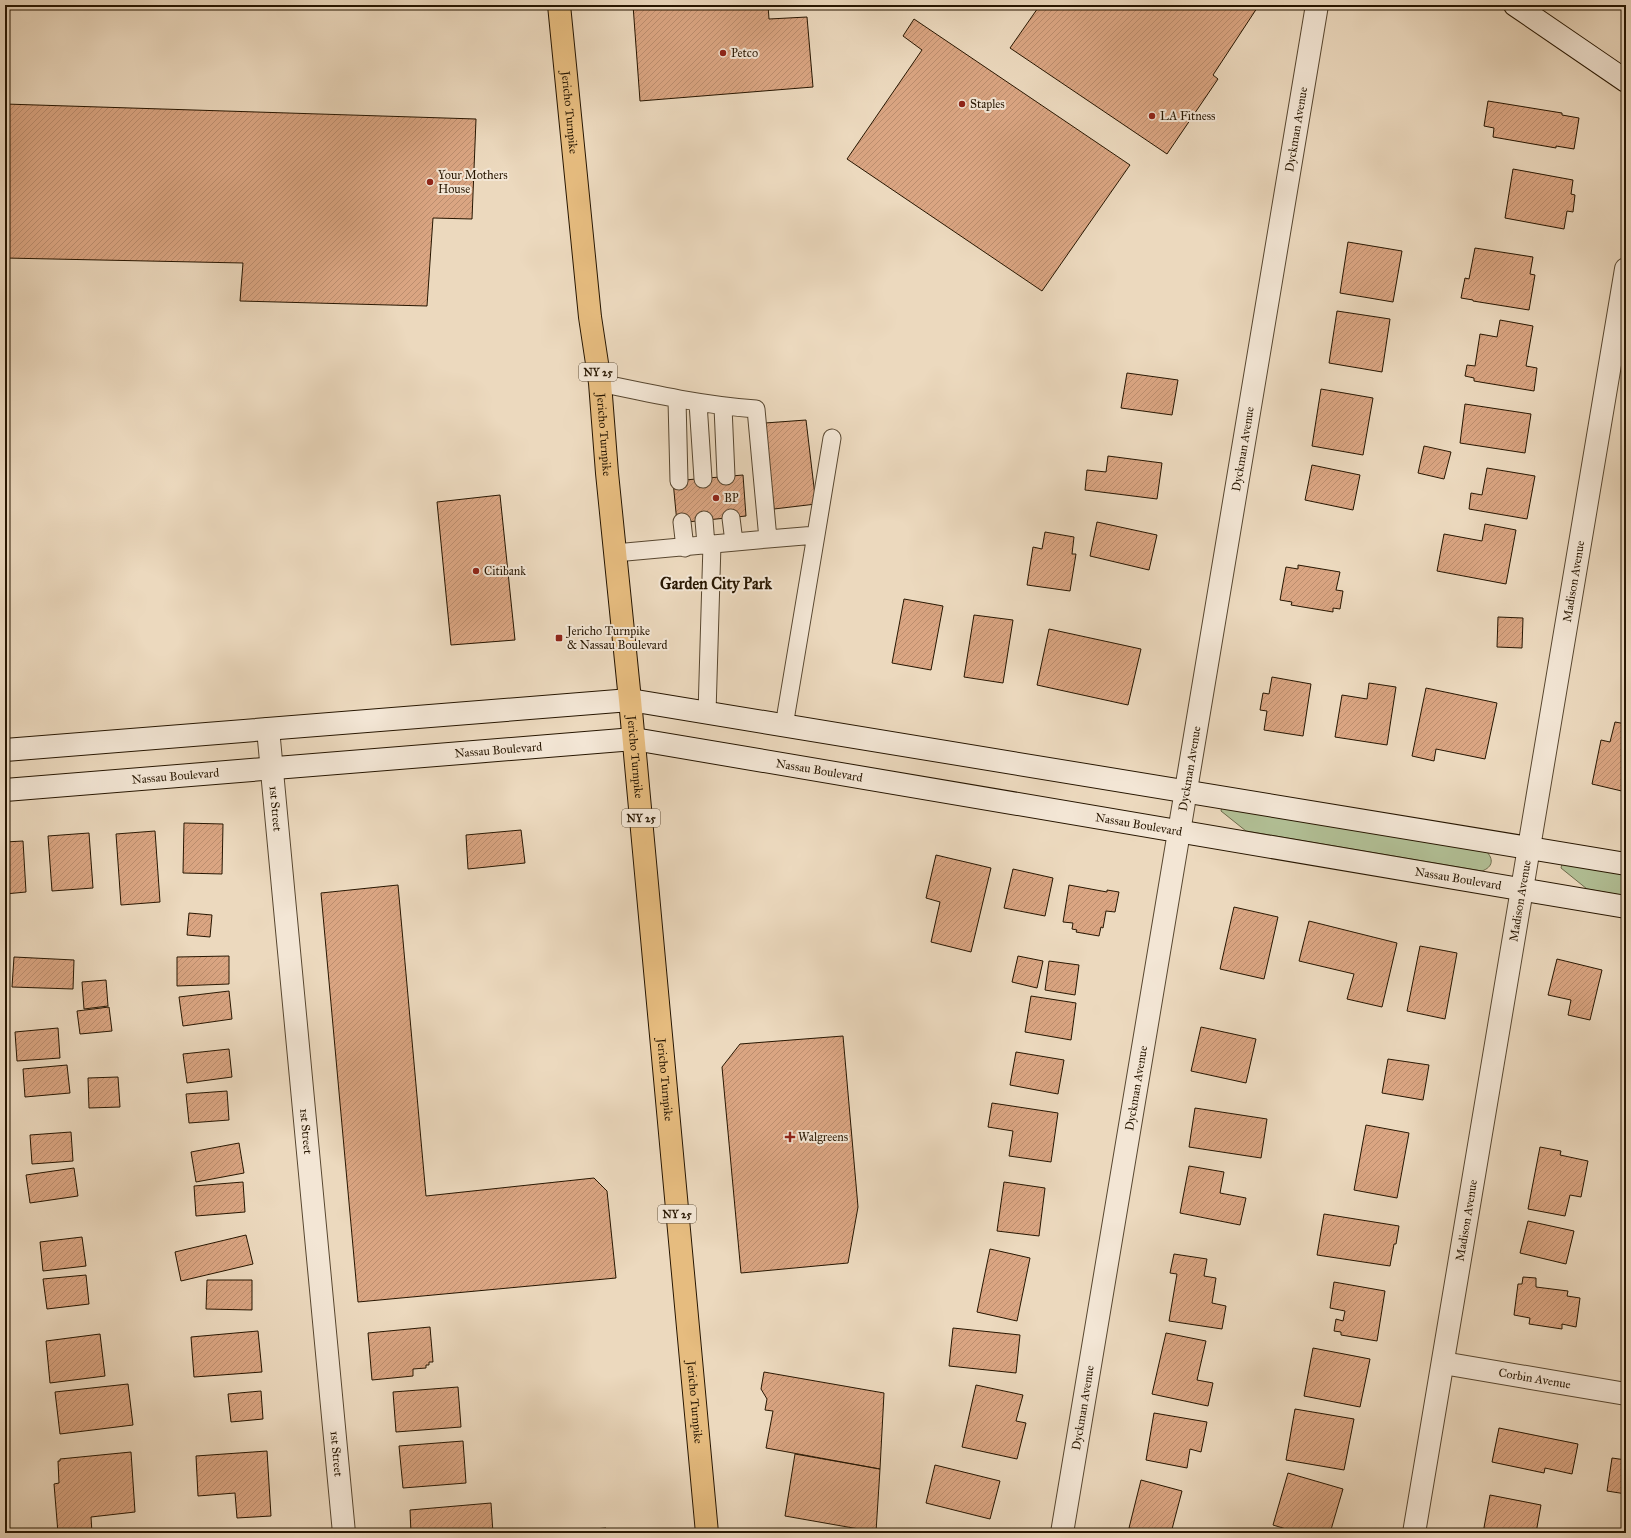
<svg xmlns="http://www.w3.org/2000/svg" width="1631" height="1538" viewBox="0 0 1631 1538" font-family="'IM FELL Great Primer',serif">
	<defs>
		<pattern id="building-hatch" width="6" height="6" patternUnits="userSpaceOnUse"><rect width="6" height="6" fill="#daa582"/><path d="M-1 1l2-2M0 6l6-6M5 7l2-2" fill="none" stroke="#bb8d6e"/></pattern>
	</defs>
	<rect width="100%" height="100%" fill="#ecd9be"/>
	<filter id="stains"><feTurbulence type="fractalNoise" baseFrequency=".005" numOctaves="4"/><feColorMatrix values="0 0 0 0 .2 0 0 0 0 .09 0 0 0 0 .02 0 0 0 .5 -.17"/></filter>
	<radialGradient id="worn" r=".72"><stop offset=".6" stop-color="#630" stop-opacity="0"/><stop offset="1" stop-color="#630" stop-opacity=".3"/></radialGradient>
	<!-- grass -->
	<path fill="#b2c096" stroke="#6c6b4c" d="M1222 806 1486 851C1494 859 1493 867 1482 871L1246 831 1221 811Z
		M1562 864 1626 875V896L1587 889 1561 868Z"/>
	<!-- building -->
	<path fill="url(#building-hatch)" stroke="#271601" d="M633 5H768L769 19 807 17 813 87 640 101Z
		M1040 5H1259L1213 75 1218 79 1167 154 1010 48Z
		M914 19 1130 165 1042 291 847 159 922 50 903 36Z
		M1488 101 1562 113V115L1579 118 1574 149 1556 146V148L1493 137 1494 128 1484 126Z
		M5 104 476 119 472 219 433 218 427 306 240 301 243 263 5 258Z
		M1513 169 1573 180 1571 194 1575 195 1573 212 1567 211 1564 229 1505 218Z
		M1348 242 1402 251 1393 302 1340 293Z
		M1475 248 1533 257 1530 274 1535 275 1529 310 1473 301V300L1461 298 1465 278 1469 279Z
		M1337 311 1390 319 1382 372 1329 363Z
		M1500 320 1533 326 1526 366 1537 368 1534 391 1474 381V378L1465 376 1467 365 1475 366 1480 334 1497 337Z
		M1127 373 1178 380 1172 415 1121 408Z
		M1321 389 1373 398 1363 455 1312 446Z
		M1465 404 1531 414 1525 453 1460 443Z
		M806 420 816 504 774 509 765 423Z
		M1424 446 1451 452 1444 479 1418 473Z
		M1108 456 1162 463 1157 499 1085 490 1087 470 1106 472Z
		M1312 465 1360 475 1353 510 1305 500Z
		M1487 468 1535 476 1527 519 1469 509 1471 493 1482 495Z
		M743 475 746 516 677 523 673 481Z
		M500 495 515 640 451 645 437 502Z
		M1097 522 1157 535 1149 570 1090 556Z
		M1485 524 1516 530 1506 584 1437 571 1444 534 1482 541Z
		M1045 532 1074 537 1072 554H1076L1070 591 1027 585 1033 547 1042 549Z
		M1298 565 1340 572 1336 590 1343 591 1340 609 1333 608V612L1291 605 1292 602 1280 600 1286 567 1298 569Z
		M904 599 943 606 931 670 892 663Z
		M974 615 1013 620 1003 683 964 677Z
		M1498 617 1523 618 1522 648 1497 647Z
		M1049 629 1141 649 1128 705 1037 685Z
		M1272 677 1311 684 1303 736 1264 730 1267 711 1260 710 1263 693 1269 694Z
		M1369 683 1396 687 1387 745 1335 737 1342 695 1367 699Z
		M1426 688 1497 703 1485 759 1436 749 1434 761 1412 756Z
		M1615 722 1626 724V792L1592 784 1601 740 1610 742Z
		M184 823 223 824 222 874 183 873Z
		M521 830 525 863 468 869 466 835Z
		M155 831 160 902 121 905 116 834Z
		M89 833 93 888 52 891 48 836Z
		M23 841 26 892 5 894V842Z
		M936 855 991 868 971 952 931 942 940 902 926 898Z
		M1013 869 1053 878 1045 916 1004 908Z
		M398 885 426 1196 594 1178 607 1191 616 1278 358 1302 321 893Z
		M1069 885 1107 892V890L1119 892 1115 912 1106 911 1103 928 1101 927 1099 936 1076 932 1077 930 1072 929 1073 923 1063 922Z
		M1234 907 1278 917 1264 979 1220 969Z
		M189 913 212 915 210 937 187 935Z
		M1309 921 1397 943 1382 1007 1347 999 1354 974 1299 961Z
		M1420 946 1457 953 1445 1019 1407 1011Z
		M229 956V984L177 986V957Z
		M1018 956 1043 961 1037 988 1012 982Z
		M14 957 74 960 73 989 12 987Z
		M1557 959 1602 970 1590 1020 1568 1015 1571 1000 1548 995Z
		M1049 961 1079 965 1075 995 1045 990Z
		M106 980 108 1006 84 1009 82 982Z
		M229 991 232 1019 183 1026 179 997Z
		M1031 996 1076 1003 1071 1040 1025 1032Z
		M109 1007 112 1031 80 1034 77 1011Z
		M1201 1027 1256 1039 1246 1083 1191 1071Z
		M58 1028 60 1058 17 1061 15 1032Z
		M843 1036 858 1207 848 1263 741 1273 722 1067 740 1044Z
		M229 1049 232 1077 187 1083 183 1054Z
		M1016 1052 1064 1060 1058 1094 1010 1085Z
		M1388 1059 1429 1065 1423 1100 1382 1093Z
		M67 1065 70 1093 25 1097 23 1069Z
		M118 1077 120 1107 89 1108 88 1078Z
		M227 1091 229 1120 189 1123 186 1094Z
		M992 1103 1058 1113 1051 1162 1009 1156 1013 1131 988 1127Z
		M1195 1108 1267 1119 1261 1158 1189 1147Z
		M1366 1125 1409 1133 1397 1198 1354 1190Z
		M71 1132 73 1161 32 1164 30 1135Z
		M239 1143 244 1173 196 1182 191 1152Z
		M1540 1147 1561 1151 1560 1155 1588 1161 1581 1197 1570 1195 1565 1216 1528 1209Z
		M1189 1166 1224 1172 1220 1193 1246 1198 1240 1225 1180 1213Z
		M74 1168 78 1196 30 1203 26 1175Z
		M243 1182 245 1212 196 1216 194 1186Z
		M1004 1182 1045 1188 1039 1236 997 1231Z
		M1324 1214 1399 1226 1396 1244H1394L1390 1266 1317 1255Z
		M1528 1221 1574 1231 1566 1264 1520 1253Z
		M246 1235 253 1264 181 1281 175 1252Z
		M82 1237 86 1266 43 1271 40 1242Z
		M990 1249 1030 1258 1017 1321 977 1312Z
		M1174 1254 1207 1259 1204 1276 1216 1278 1212 1303 1226 1306 1222 1329 1169 1321 1177 1274 1170 1273Z
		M86 1275 89 1304 47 1309 43 1279Z
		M1523 1277 1536 1278V1287L1568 1291 1567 1296 1580 1298 1576 1327 1562 1324V1329L1529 1324 1530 1318 1514 1315 1518 1284H1522Z
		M207 1280H252V1310L206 1309Z
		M1334 1282 1385 1291 1377 1341 1341 1335V1332L1334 1331 1336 1319 1343 1321 1345 1311 1330 1308Z
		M430 1327 433 1362H429V1365H426V1368L413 1369V1376L372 1380 368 1333Z
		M953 1328 1020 1335 1016 1373 949 1366Z
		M258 1331 262 1372 194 1377 191 1337Z
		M1166 1333 1206 1341 1197 1380 1213 1383 1208 1406 1152 1394Z
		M100 1334 105 1376 50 1383 46 1341Z
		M1313 1348 1370 1359 1360 1407 1304 1396Z
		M764 1372 884 1393 880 1469 766 1448 773 1411 765 1410 767 1399 761 1389Z
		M128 1384 133 1425 60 1434 55 1392Z
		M976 1385 1023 1395 1016 1421 1026 1423 1017 1459 962 1447Z
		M458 1387 461 1427 396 1432 393 1392Z
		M261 1391 263 1419 231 1422 228 1394Z
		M1295 1409 1354 1419 1344 1470 1286 1460Z
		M1154 1413 1207 1422 1201 1452 1190 1449 1187 1468 1146 1460Z
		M1499 1428 1578 1444 1572 1474 1545 1468 1544 1473 1492 1462Z
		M463 1441 466 1483 403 1488 399 1446Z
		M267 1451 271 1516 237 1518 235 1493 198 1496 196 1456Z
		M131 1452 135 1512 91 1517 92 1533H58L54 1484 59 1483 58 1461H60V1459Z
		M795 1454 880 1469 876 1532 785 1516Z
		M1612 1458 1626 1460V1494L1607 1491Z
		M935 1465 1000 1481 990 1519 926 1503Z
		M1288 1473 1343 1489 1330 1533H1299L1273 1525Z
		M1141 1480 1182 1491 1171 1533H1149L1129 1528Z
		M1490 1495 1541 1505 1536 1533H1483Z
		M491 1503 493 1533H411L410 1510Z
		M606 1528V1533H544Z"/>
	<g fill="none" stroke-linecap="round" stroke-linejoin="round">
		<defs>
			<path id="service" d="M600 383C652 394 703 405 756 409L768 539 816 535 784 726
				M677 400 679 481
				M698 403 703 479
				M723 407 726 476
				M731 518 734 542
				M704 520 706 545
				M682 522 685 548
				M816 535 832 438
				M615 553 768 539
				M707 713 712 544"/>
			<g id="minor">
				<path id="s1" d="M268 729 344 1533"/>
				<path id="s2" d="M1443 1363 1626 1394"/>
				<path id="s3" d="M1062 1533 1317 5"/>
				<path id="s4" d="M1414 1533 1626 269"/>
			</g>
			<g id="secondary">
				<path d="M1515 5 1626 81"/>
				<path d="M5 750 630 700 1626 864"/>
				<path id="s5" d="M5 790 634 739 1626 907"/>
			</g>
			<g id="primary">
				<path id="s6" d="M559 5 590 317 600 383 607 473 630 700 707 1533"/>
			</g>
		</defs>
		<!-- service casing -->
		<use href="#service" stroke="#584730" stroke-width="19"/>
		<!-- minor casing -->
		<use href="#minor" stroke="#584730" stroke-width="24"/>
		<!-- secondary casing -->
		<use href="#secondary" stroke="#271601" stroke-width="24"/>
		<!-- primary casing -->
		<use href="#primary" stroke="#271601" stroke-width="24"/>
		<!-- service -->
		<use href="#service" stroke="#f3e6d5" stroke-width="17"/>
		<!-- minor -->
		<use href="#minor" stroke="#f3e6d5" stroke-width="22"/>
		<!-- secondary -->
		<use href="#secondary" stroke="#f3e6d5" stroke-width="22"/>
		<!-- primary -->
		<use href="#primary" stroke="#e6bc7f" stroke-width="22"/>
	</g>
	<!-- markers -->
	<g fill="#8f2418" stroke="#f3e6d5" stroke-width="1.5">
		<circle cx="723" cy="53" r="4"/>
		<circle cx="962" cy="104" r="4"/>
		<circle cx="1152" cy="116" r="4"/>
		<circle cx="430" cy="182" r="4"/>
		<circle cx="716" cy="498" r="4"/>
		<circle cx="476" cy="571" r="4"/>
		<rect x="555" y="634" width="8" height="8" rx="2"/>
		<path d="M788 1131h4v4h4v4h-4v4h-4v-4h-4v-4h4z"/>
	</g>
	<g text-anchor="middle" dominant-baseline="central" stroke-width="4" stroke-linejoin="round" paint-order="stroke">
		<!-- shield labels -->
		<g fill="#f3e6d5" stroke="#645441" stroke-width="1">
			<rect x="579" y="363" width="38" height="18" rx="3"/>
			<rect x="622" y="809" width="38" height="18" rx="3"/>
			<rect x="658" y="1205" width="38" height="18" rx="3"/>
		</g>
		<g font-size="11" font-weight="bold" fill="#271601">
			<text x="598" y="372">NY 25</text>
			<text x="641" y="818">NY 25</text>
			<text x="677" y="1214">NY 25</text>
		</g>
		<!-- poi labels -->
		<g font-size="12" fill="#271601" stroke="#f3e6d5" text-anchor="start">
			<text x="731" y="53">Petco</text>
			<text x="970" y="104">Staples</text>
			<text x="1160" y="116">LA Fitness</text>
			<text x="438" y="175">Your Mothers<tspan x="438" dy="14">House</tspan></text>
			<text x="724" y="498">BP</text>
			<text x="484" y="571">Citibank</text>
			<text x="567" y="631">Jericho Turnpike<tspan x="567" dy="14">&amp; Nassau Boulevard</tspan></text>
			<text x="798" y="1137">Walgreens</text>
		</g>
		<!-- street labels -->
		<g font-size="12" fill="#271601" stroke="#f3e6d5">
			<text stroke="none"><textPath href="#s6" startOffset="108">Jericho Turnpike</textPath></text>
			<text stroke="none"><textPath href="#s3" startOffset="1423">Dyckman Avenue</textPath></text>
			<text stroke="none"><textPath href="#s6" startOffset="432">Jericho Turnpike</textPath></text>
			<text stroke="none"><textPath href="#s3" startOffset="1099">Dyckman Avenue</textPath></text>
			<text stroke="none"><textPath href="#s4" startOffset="965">Madison Avenue</textPath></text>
			<text stroke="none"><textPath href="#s5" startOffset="495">Nassau Boulevard</textPath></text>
			<text stroke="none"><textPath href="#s6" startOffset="756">Jericho Turnpike</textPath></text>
			<text stroke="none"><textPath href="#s3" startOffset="775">Dyckman Avenue</textPath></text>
			<text stroke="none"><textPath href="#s5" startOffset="819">Nassau Boulevard</textPath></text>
			<text stroke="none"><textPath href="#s5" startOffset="171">Nassau Boulevard</textPath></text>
			<text stroke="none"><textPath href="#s1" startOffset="80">1st Street</textPath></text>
			<text stroke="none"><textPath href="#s5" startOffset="1143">Nassau Boulevard</textPath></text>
			<text stroke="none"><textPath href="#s5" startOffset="1467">Nassau Boulevard</textPath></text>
			<text stroke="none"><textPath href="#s4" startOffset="641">Madison Avenue</textPath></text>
			<text stroke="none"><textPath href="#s6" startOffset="1080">Jericho Turnpike</textPath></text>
			<text stroke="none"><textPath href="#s3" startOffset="451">Dyckman Avenue</textPath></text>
			<text stroke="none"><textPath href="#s1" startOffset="404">1st Street</textPath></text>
			<text stroke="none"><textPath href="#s4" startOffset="317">Madison Avenue</textPath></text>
			<text stroke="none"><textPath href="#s2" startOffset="93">Corbin Avenue</textPath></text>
			<text stroke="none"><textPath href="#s6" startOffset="1404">Jericho Turnpike</textPath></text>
			<text stroke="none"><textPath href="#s3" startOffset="127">Dyckman Avenue</textPath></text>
			<text stroke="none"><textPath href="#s1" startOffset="728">1st Street</textPath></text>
		</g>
		<!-- district labels -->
		<g font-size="16" font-weight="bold" fill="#271601" stroke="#f3e6d5">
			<text x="716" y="583">Garden City Park</text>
		</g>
	</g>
	<!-- margin -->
	<rect width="1631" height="1538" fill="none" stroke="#ecd9be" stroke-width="20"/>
	<rect x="6" y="6" width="1619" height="1526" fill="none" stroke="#271601" stroke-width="2"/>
	<rect x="10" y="10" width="1611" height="1518" fill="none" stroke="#271601"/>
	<rect width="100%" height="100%" filter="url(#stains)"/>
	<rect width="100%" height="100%" fill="url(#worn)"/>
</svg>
